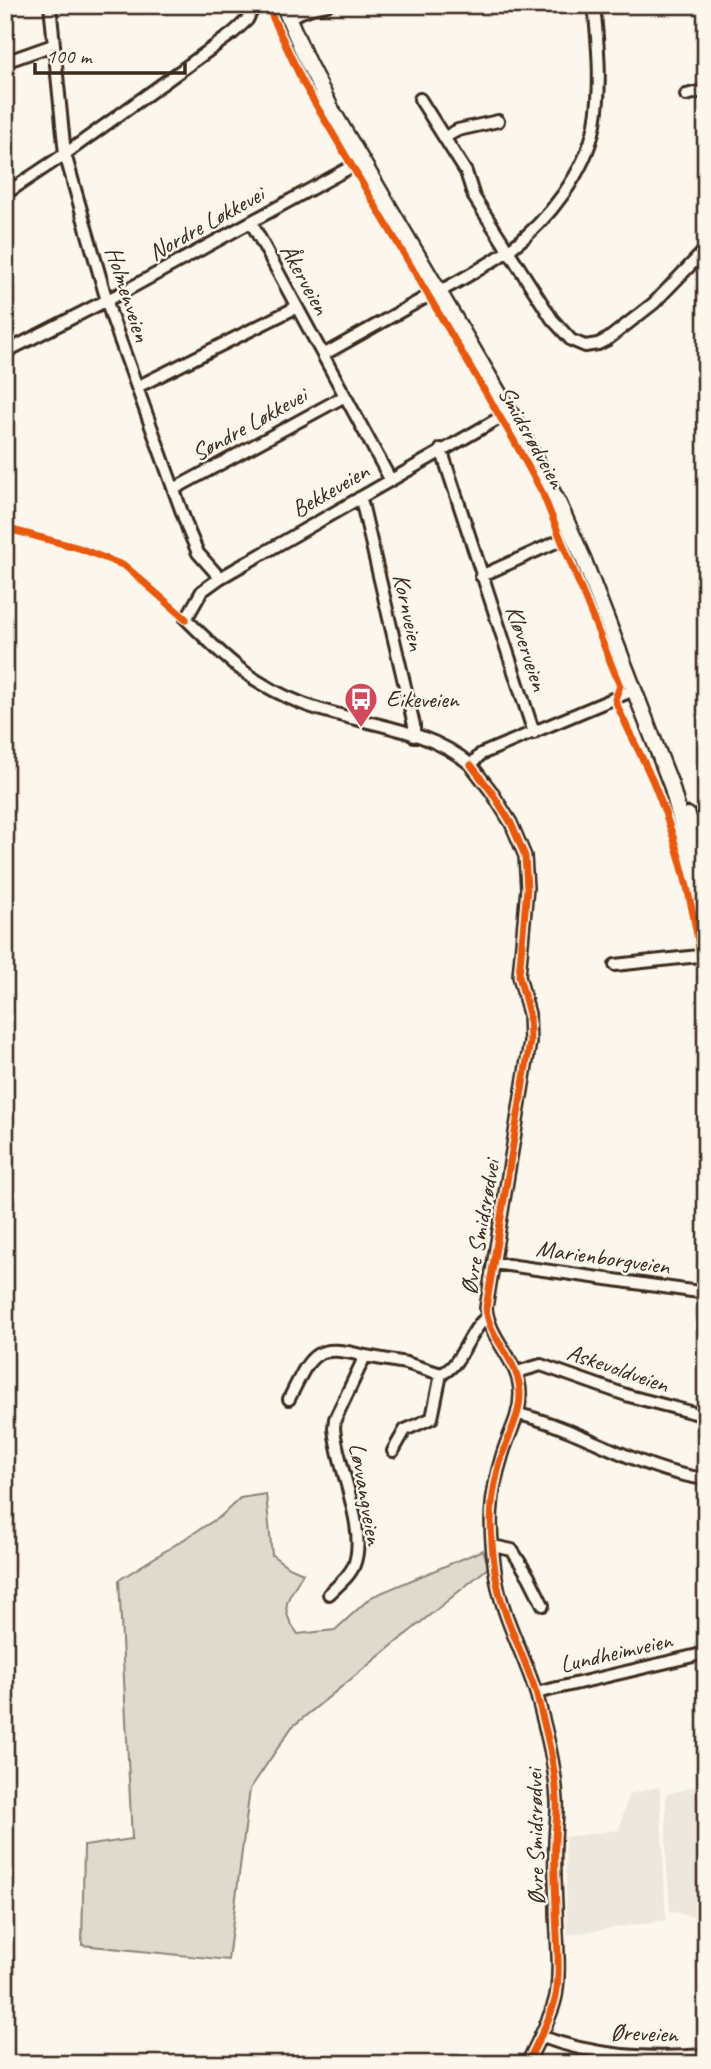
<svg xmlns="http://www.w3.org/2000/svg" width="711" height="2069" viewBox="0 0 711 2069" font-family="Caveat,sans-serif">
	<rect width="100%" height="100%" fill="#fbf7ec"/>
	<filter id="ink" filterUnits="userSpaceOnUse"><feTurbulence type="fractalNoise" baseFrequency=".0143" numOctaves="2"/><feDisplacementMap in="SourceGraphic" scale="14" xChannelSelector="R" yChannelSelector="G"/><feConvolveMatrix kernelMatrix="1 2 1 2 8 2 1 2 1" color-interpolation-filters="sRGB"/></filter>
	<g filter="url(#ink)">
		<!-- built -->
		<path fill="#ede8dd" d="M706 1784V1920L670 1911 666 1855V1794Z
			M660 1787 666 1920 567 1935 565 1837 619 1830 629 1794Z"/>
		<!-- green -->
		<path fill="#dfd9ce" stroke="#8d8276" stroke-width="2" d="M266 1494 272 1555 287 1566 303 1573C288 1600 277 1606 298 1634L335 1630 371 1597 483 1550 489 1567 292 1727 250 1789 228 1960 82 1945 84 1846 132 1839 119 1580 221 1516 240 1498Z"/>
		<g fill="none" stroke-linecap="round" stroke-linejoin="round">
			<defs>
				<path id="minor" d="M50 5 65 154 111 315 189 532 198 553 220 578
					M288 17 312 8 327 5
					M5 62 53 45
					M686 95 706 90
					M420 99 466 172 474 197 552 319 571 340 585 346 598 344 608 339 654 303 706 249
					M445 137 458 130 498 121
					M5 194 65 154 233 33 247 20 255 5
					M251 222 390 479
					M439 292C462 279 487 266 509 250 548 221 586 172 595 124 602 85 598 44 594 5
					M5 352 125 291 351 167
					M323 355 428 296
					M137 387 297 307
					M510 412 220 578 202 591 186 619C222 655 251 684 301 703 356 725 425 725 471 765L481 754 634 690
					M441 449 534 733
					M174 489 345 396
					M359 498 362 503 414 725V736
					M481 576 554 543
					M471 765 491 791 511 823 525 856 527 888 519 976 529 1014 530 1042 486 1308C489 1341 521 1361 520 1395 520 1417 508 1435 502 1456 489 1498 489 1527 495 1571 501 1616 524 1653 537 1696 546 1730 555 1764 557 1800 558 1814 555 1828 555 1842 554 1863 555 1884 556 1906 556 1935 561 1967 556 1996 551 2019 537 2042 527 2064
					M615 965 699 956
					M494 1263 706 1293
					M517 1372 541 1365 629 1396 706 1416
					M289 1399C311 1355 313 1342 365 1356
					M518 1414C583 1429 639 1471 706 1479
					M393 1451 405 1430 432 1418 441 1374
					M493 1546 512 1550 529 1577 543 1605
					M329 1594C338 1585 350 1576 354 1565 368 1530 337 1466 334 1428L335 1419 365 1356 406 1363 441 1374C462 1366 468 1331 487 1317
					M536 1693 706 1653
					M540 2036C594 2057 649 2059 706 2055"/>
				<path id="major" d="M283 5 307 61 332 110 510 412 559 504 583 558 671 785 706 912
					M688 815 706 867"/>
			</defs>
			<!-- minor casing -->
			<use href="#minor" stroke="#3b2a1e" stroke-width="16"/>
			<!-- major casing -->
			<use href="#major" stroke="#3b2a1e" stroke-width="19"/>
			<!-- minor -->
			<use href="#minor" stroke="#fbf7ec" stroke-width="10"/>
			<!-- major -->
			<use href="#major" stroke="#fbf7ec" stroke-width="14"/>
			<defs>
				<path id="cycleway" d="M267 5 303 83 513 439 542 492 620 686 615 699 616 702C628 732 644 759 656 789 683 856 698 926 706 997
					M5 528 79 548 125 566 186 619
					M471 765 491 791 511 823 525 856 527 888 519 976 529 1014 530 1042 486 1308C489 1341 521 1361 520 1395 520 1417 508 1435 502 1456 489 1498 489 1527 495 1571 501 1616 524 1653 537 1696 546 1730 555 1764 557 1800 558 1814 555 1828 555 1842 554 1863 555 1884 556 1906 556 1935 561 1967 556 1996 551 2019 537 2042 527 2064"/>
			</defs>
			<!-- cycleway casing -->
			<use href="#cycleway" stroke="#fbf7ec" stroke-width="11"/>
			<!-- cycleway -->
			<use href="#cycleway" stroke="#e8590c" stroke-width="7"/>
		</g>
	</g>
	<!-- icons -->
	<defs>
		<symbol id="bus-pin" viewBox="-11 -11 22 30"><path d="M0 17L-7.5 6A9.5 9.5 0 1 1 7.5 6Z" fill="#d1495b" stroke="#fbf7ec"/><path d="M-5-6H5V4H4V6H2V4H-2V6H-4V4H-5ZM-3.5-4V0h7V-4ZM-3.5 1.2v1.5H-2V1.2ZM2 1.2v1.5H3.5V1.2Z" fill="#fff"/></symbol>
	</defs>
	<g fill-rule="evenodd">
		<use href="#bus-pin" x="342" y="680" width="38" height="52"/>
	</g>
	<g text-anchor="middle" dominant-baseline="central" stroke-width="5" stroke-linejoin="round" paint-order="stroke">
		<!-- street labels -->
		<g font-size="24" fill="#3b2a1e" stroke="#fbf7ec">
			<text transform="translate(206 223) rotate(-29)">Nordre Løkkevei</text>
			<text transform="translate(305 279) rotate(61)">Åkerveien</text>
			<text transform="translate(128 294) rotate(72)">Holmenveien</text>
			<text transform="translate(249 424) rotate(-29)">Søndre Løkkevei</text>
			<text transform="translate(532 437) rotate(61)">Smidsrødveien</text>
			<text transform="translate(330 490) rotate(-30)">Bekkeveien</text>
			<text transform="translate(409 612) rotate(78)">Kornveien</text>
			<text transform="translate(527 648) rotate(72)">Kløverveien</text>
			<text transform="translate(480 1227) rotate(-80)">Øvre Smidsrødvei</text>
			<text transform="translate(603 1257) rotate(8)">Marienborgveien</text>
			<text transform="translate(618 1368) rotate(19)">Askevoldveien</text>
			<text transform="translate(366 1494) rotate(80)">Løvvangveien</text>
			<text transform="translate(616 1652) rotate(-13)">Lundheimveien</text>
			<text transform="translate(535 1837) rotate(-91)">Øvre Smidsrødvei</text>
			<text transform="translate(644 2033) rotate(2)">Øreveien</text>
		</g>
		<!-- poi labels -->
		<g font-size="24" fill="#3b2a1e" stroke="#fbf7ec" text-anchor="start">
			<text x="386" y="699">Eikeveien</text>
		</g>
	</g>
	<!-- margin -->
	<rect width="711" height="2069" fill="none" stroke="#fbf7ec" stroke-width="28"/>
	<rect x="14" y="14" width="683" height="2041" fill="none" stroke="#3b2a1e" stroke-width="2.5" filter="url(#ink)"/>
	<!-- scale -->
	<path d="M35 63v10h150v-10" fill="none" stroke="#3b2a1e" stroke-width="3.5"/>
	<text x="46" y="63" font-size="21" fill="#3b2a1e" stroke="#fbf7ec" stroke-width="5" paint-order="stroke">100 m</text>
</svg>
